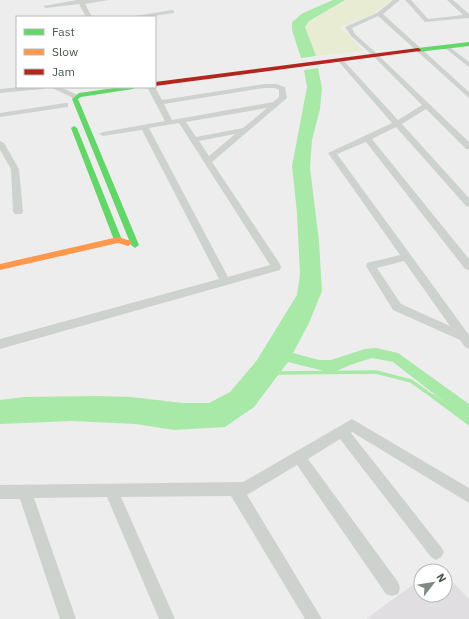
<svg xmlns="http://www.w3.org/2000/svg" width="469" height="619" viewBox="0 0 469 619" font-family="'IBM Plex Sans',sans-serif">
	<rect width="100%" height="100%" fill="#eeedee"/>
	<!-- education -->
	<path fill="#e0dee0" d="M445 574 469 599V619H366L421 579V595H445Z"/>
	<!-- green -->
	<path fill="#e8ecd2" d="M345 0H392L373 14 340 27 364 51 316 56 305 27 309 21Z"/>
	<!-- water -->
	<path fill="#a8e9a7" d="M333 0H345L309 21 305 27 316 56 301 58 292 30V22L303 13Z
		M318 68 322 88 320 109 312 140 310 168 319 241 322 291 309 323 293 353 319 360H331L365 349 376 348 398 353 469 404V421L393 362 372 358 350 365 332 373 288 362 254 407 225 427 174 430 136 424 71 421 0 424V400L24 397 96 396 131 397 183 403H209L230 392 257 360 297 295 300 274 297 213 292 166 307 87 304 70Z"/>
	<g fill="none" stroke-linecap="round" stroke-linejoin="round">
		<!-- stream-far1 -->
		<path stroke="#a8e9a7" stroke-width="3.5" d="M275 373 376 372 411 381 435 398"/>
		<!-- stream -->
		<path stroke="#a8e9a7" stroke-width="4.5" d="M434 397 469 423"/>
		<!-- street -->
		<path fill="#ced2cf" fill-rule="evenodd" d="M77 0H109L85 4 92 17H86L79 4 46 8 43 6Z
			M393 0H400L383 14 469 92V98L378 16 352 28 355 34 375 52V54L378 55 469 142V149H466L426 109 402 124 469 198V207L466 206 396 127 372 139 469 259V270L465 269 366 142 337 154 469 335V349L465 347 460 340 393 310 366 266 367 263 400 255 328 153 392 123 339 62V60H343L398 120 422 105 374 57V55L371 54 351 36 345 27 377 13ZM404 261 450 326 401 304 377 268Z
			M405 0H411L428 19 463 15 447 0H453L469 14V18L425 22Z
			M172 10 174 11V13L146 17H129Z
			M447 45 469 62V67L445 48 444 47Z
			M264 84H276L285 87 287 98 212 162 280 264 281 267 280 270 0 349V339L219 279 142 130 103 136 99 134 103 132 165 121 147 87H155L162 100ZM264 88H275L279 90V97L273 102 172 120 164 104ZM267 108 243 128 196 137 186 122ZM179 123 270 265 228 277 149 128ZM235 134 209 156 199 141Z
			M20 87H47L43 89 0 93V89Z
			M50 87H60L80 96 73 98Z
			M65 103H68V107L0 117V113Z
			M0 141 4 143 19 169 23 212 21 214H15L13 212 11 169 0 150Z
			M352 419 469 488V503L352 432 351 433 441 547 444 552 441 557 436 560 431 557 340 439 308 459 398 582 400 588 398 594 392 596 386 594 297 465 247 495 322 619H305L231 496 121 497 175 619H159L107 497 34 498 76 619H60L20 499H0V485L243 482Z"/>
		<!-- fast -->
		<path fill="#63d668" fill-rule="evenodd" d="M469 42V46L418 52 415 50 418 48Z
			M121 87H136L133 89 81 97 78 99 139 245 135 248 131 245 72 99 79 93Z
			M74 126 77 128 122 240 121 242 118 243 114 240 71 128Z"/>
		<!-- slow -->
		<path fill="#ff974d" fill-rule="evenodd" d="M118 237 131 241 132 243 128 246 118 243 0 270V264Z"/>
		<!-- jam -->
		<path fill="#b3261e" fill-rule="evenodd" d="M418 48 421 50 420 51 155 86V82Z"/>
	</g>
	<!-- legend -->
	<rect x="16" y="16" width="140" height="72" fill="#ffffff" stroke="#b5bcb7"/>
	<rect x="24" y="29" width="20" height="6" fill="#63d668" stroke="#b5bcb7"/>
	<text x="52" y="36" font-size="12" fill="#45584a">Fast</text>
	<rect x="24" y="49" width="20" height="6" fill="#ff974d" stroke="#b5bcb7"/>
	<text x="52" y="56" font-size="12" fill="#45584a">Slow</text>
	<rect x="24" y="69" width="20" height="6" fill="#b3261e" stroke="#b5bcb7"/>
	<text x="52" y="76" font-size="12" fill="#45584a">Jam</text>
	<!-- north arrow -->
	<g transform="translate(433 583) rotate(59)"><circle r="19" fill="#ffffff" stroke="#b5bcb7"/>
	<path d="M0-3L7 15L0 10L-7 15Z" fill="#808c83"/>
	<text y="-6" font-size="11" font-weight="bold" text-anchor="middle" fill="#45584a">N</text>
	</g>
</svg>
